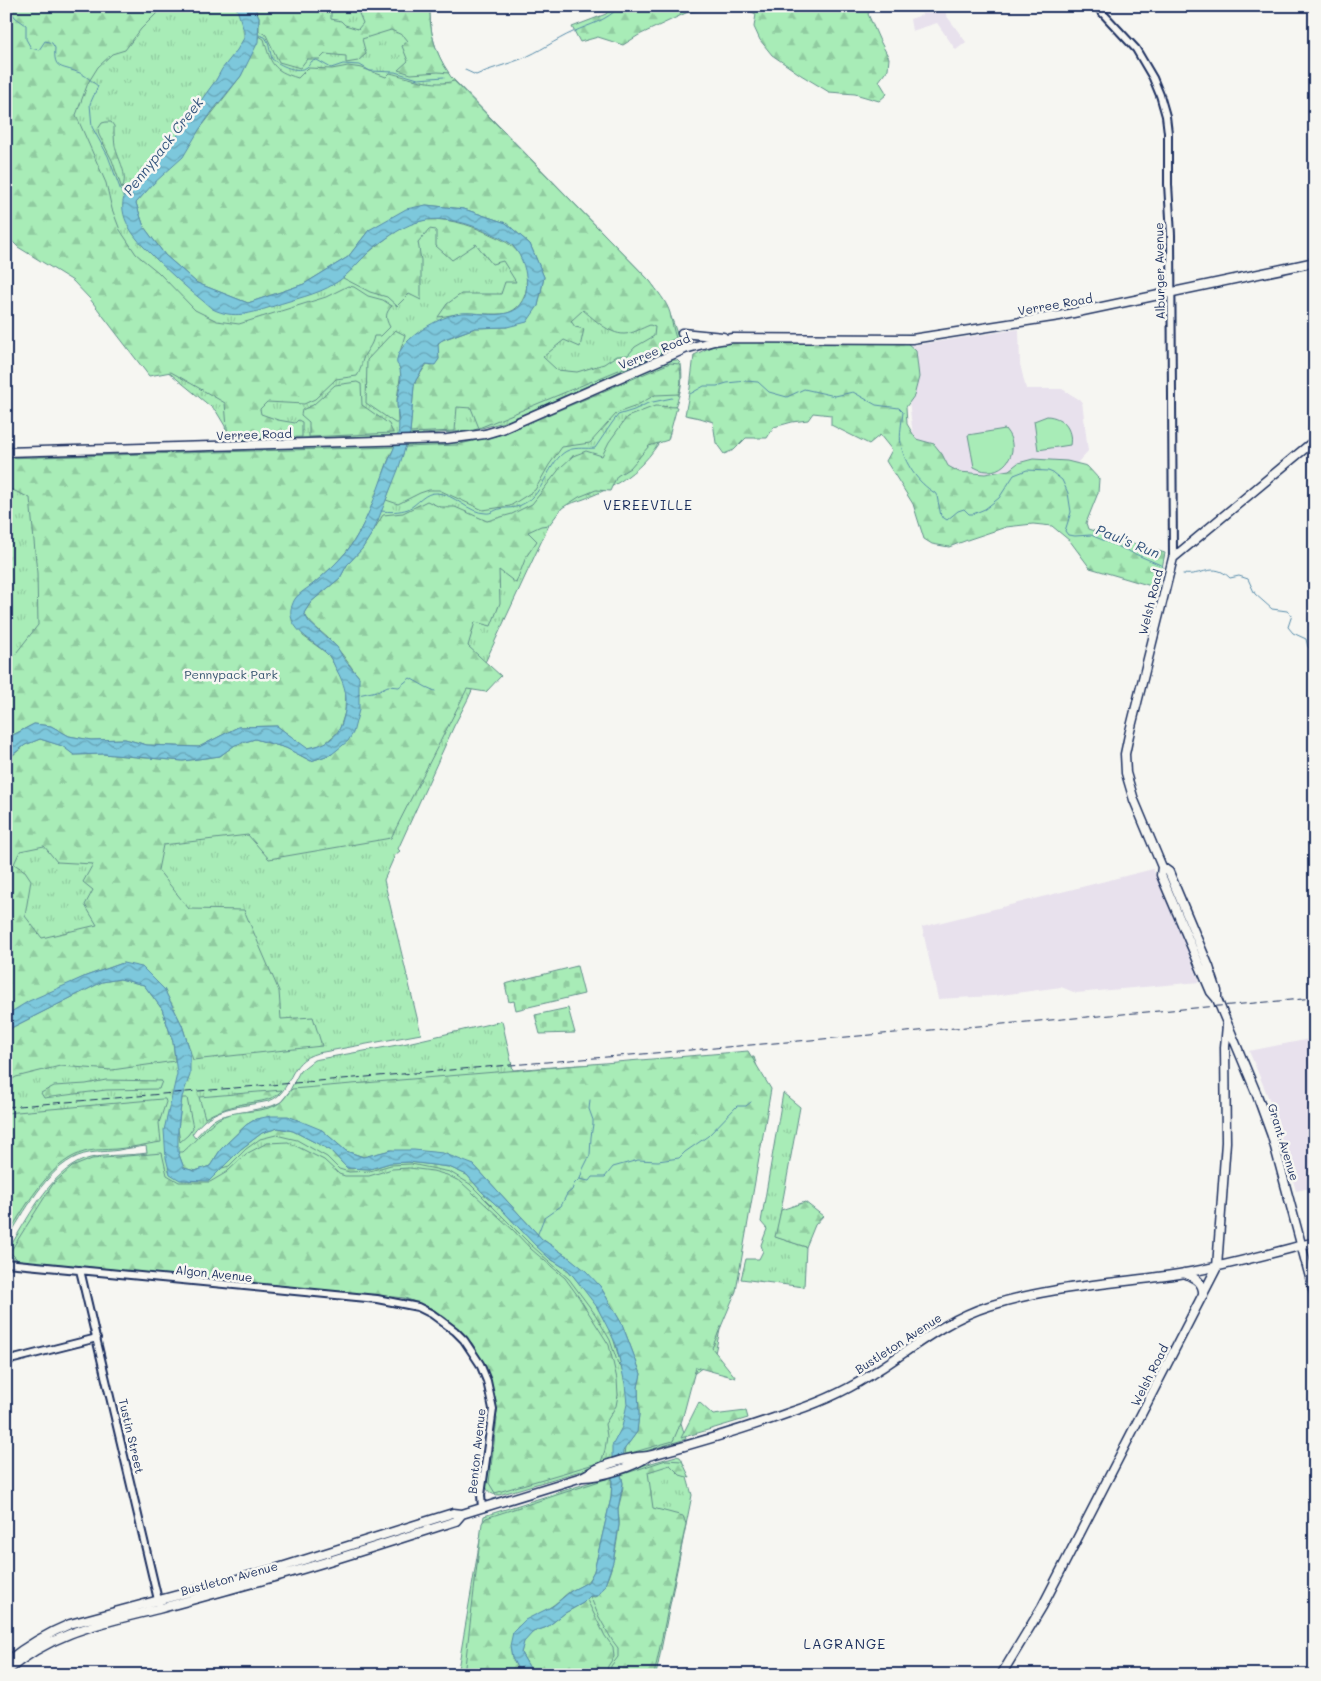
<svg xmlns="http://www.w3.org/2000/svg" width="1321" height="1681" viewBox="0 0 1321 1681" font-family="Mali,sans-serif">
	<defs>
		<pattern id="grass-tufts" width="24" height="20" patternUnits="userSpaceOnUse" patternTransform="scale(1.25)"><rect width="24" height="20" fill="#a8ecb7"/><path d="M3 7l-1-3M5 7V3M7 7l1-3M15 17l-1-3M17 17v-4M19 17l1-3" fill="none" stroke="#90cba0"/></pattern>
		<pattern id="forest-firs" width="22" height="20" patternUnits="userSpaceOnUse" patternTransform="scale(1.25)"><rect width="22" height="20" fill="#a8ecb7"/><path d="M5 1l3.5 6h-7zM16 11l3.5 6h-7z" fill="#90cba0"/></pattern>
		<pattern id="cemetery-stones" width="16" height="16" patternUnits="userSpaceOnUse" patternTransform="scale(1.25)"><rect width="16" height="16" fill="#a8ecb7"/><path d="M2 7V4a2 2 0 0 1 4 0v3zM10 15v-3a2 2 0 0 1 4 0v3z" fill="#90cba0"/></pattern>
		<pattern id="water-waves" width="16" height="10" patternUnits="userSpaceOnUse" patternTransform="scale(1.25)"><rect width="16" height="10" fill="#7dc8dc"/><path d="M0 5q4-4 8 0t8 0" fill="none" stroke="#66a3b6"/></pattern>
	</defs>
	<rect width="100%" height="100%" fill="#f6f6f2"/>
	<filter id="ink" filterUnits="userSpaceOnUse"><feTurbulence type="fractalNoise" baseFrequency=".02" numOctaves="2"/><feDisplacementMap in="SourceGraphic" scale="10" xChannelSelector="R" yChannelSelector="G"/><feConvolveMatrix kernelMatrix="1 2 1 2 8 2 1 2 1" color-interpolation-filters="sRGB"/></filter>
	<g filter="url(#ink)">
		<!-- built -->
		<path fill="#e8e1ed" d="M919 6H945L946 15 966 42 956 50 937 23 912 31 910 19 922 15Z
			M1019 329 1020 364 1026 389H1062L1082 401 1088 451 1069 472 942 489 913 436 903 347Z
			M1153 869 1200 982 1076 993 1061 987 993 996 938 999 922 927Z
			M1315 1038V1187L1296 1191 1274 1111 1249 1051Z"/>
		<!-- grass -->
		<path fill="url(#grass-tufts)" stroke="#628e8a" d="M6 6H430C429 33 436 55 451 77L648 279C664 298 673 318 679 341L678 345 673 348 508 421 470 431 422 434 419 444 466 442 495 436 515 429 671 360H677L681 364C684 384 679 399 671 416 667 426 663 435 658 444 635 480 598 496 559 507L556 510 468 699 454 726 398 849 400 851 395 855 384 880 421 1034 318 1053C286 1061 294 1092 269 1101 237 1108 213 1105 192 1134L195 1138 210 1122 219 1117 272 1106 281 1102 289 1092 300 1071 314 1060 403 1044 502 1021 513 1070 578 1065 754 1057 758 1070 741 1233 715 1353 718 1357 699 1370 671 1391 686 1439 636 1454 637 1467 676 1456 680 1457 682 1460 692 1495 656 1675H457L484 1516 594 1481V1467L499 1495C492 1495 487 1492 486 1485 490 1463 496 1439 496 1417 496 1406 493 1397 490 1386 478 1338 448 1311 400 1297L13 1258 7 1256V1252L11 1245C30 1215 53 1167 90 1158 110 1154 128 1156 147 1153L146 1146C139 1147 130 1148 124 1149 108 1153 93 1150 78 1156 46 1169 24 1213 6 1241V458L380 445 384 436 227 440 225 426 216 411 150 357Z
			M783 1093 800 1107 776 1237 806 1247 804 1287 741 1279 746 1259H759L763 1251 761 1245 767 1229 761 1222Z"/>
		<!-- forest -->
		<path fill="url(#forest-firs)" stroke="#628e8a" fill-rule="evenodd" d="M6 6H159L156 14 141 29 125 50 112 54 98 67 88 83 76 115 106 183 112 209 120 230 136 254 158 272 195 310 217 321 239 324 326 297 348 286 354 287 368 296 383 300 392 306C385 313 385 318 390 327L381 336H374C372 347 366 350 363 359 361 365 361 370 357 376L336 379 315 399 304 404 267 402 260 409 261 414 278 420 295 423 298 420 302 422V437L228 440 225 403 171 372 149 376 90 299 73 281 18 247 6 235Z
			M254 6H326L331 11V19L341 21 345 25 358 29 363 23 358 11 346 6H430C429 31 435 53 449 73L438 72 411 74 398 70 408 61 402 46 408 41 404 36 391 30 362 39 366 54 358 61 346 63V56L325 54 320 59H307L300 68 279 62 266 35 259 31V17Z
			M611 6H736L688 12 639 35 623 45 598 37 580 42 572 27 606 14Z
			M739 6H872L868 14 879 39 889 58 888 69 879 81 887 94 879 101 855 94 829 92 801 75 772 55 760 40 754 27 756 14Z
			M259 36 264 39C271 64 272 70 298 78L308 68 332 69 348 66 362 68 386 77 390 73C410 78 434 87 454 81L650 281C657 291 667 302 670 313 672 322 673 329 676 338L668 342 667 350 479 428 471 408 457 407 455 431 410 433 414 386 416 380 427 364 431 365 436 363 439 359 437 346 440 341 475 328 507 327 538 306 544 277 530 244 506 223 464 209 426 205 369 230 348 257 304 284 248 303 197 283 165 255 144 227 136 203 199 130 241 76ZM583 310C594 319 609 334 624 334 632 334 642 328 650 325L655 327 654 336 635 347 628 355 616 356 604 364 577 372 557 370 543 357 564 340 580 347 584 329 575 327 571 321Z
			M106 122H111L114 126C114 133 114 139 115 146 118 160 129 174 122 189L112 160 99 135 98 129 102 123Z
			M430 219C457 220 473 226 496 237 517 246 528 260 527 284 526 296 521 307 510 312 503 316 477 313 468 313 458 313 448 316 438 317L447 304 461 294H501L505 282H516L503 261 492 264 476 244 452 260 436 246V230L429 229 418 242 421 260V300L409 294 397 306 387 297 370 292 343 278 369 252 392 234 409 224Z
			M395 330 405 335 397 362 401 371 397 399 398 423H395L366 403 367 360Z
			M743 340 906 342 916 351 919 377 914 396 906 407 907 424 916 439 934 444 942 454 948 466 959 472 985 474 1009 470 1018 463 1033 459 1067 461 1087 466 1099 479 1098 493 1086 523 1088 529 1165 553 1158 588 1090 568 1070 541 1052 526 1033 524 1006 527 970 539 949 547 932 544 924 539 913 504 886 461 892 450 880 435 869 444 831 425V415L813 413 808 420 792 422 774 427 767 438H746L734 450 724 454 716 443 713 422 700 418 685 415 690 388 694 355 713 346Z
			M670 363 679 364C682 374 681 384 679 394L655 395 634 407 617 413 590 443 562 447 549 465 535 490 510 506 483 510 439 490H429L420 493 398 504 386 500 405 447 456 445 503 434Z
			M357 382 361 384 362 405 389 424 393 433 309 437V422L301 415 302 410 313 405 335 385Z
			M655 406 677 407 668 440 649 446 630 468 617 476 610 491 596 490 579 497 562 508 549 525 541 526 528 532 537 541 526 557 516 583 499 570 500 603 491 626 475 622 468 646 501 676 486 692 467 689 391 838 269 859 248 835 163 845 158 870 189 909 244 910 279 991 281 1019 313 1017 322 1046 193 1060 182 1025 164 989 123 963 86 976 6 1015V761L25 745 40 739 63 746 74 755 103 754 183 761 220 756 235 745 255 739 286 748 311 761 332 754 359 677C351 668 345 657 337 648 327 634 312 628 304 613L311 602 340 578 347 565 362 549 383 515 403 513 427 501 440 507H455L487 521 512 514 532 504 561 467 573 456 586 451 602 456 609 442 627 417ZM44 846 57 862 93 864 83 882 93 890 85 905 97 925 42 938 25 916 31 880 25 871 14 864 20 851Z
			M395 447C384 465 381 486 373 505 365 521 357 538 346 552 331 570 313 584 295 599L303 636 328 654 346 685 345 712 339 731 323 745 306 748 277 726 238 727 199 747 147 745 125 739 91 740 69 736 51 726 34 724 13 735 6 741V666L38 625 37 573 30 498 6 487V458Z
			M120 979 144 985 162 1009 173 1042 175 1061 112 1070 60 1066 16 1077 6 1083V1032L13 1027 102 982Z
			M748 1051 771 1089 736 1291 712 1348 736 1378 696 1367 682 1420 673 1441 624 1455 625 1448 637 1432 639 1414 638 1387 641 1374 622 1324 600 1286 571 1259 542 1239 474 1165 391 1150 364 1157 346 1151 322 1130 256 1119 246 1125 221 1149 210 1166 195 1171 184 1168 178 1152H183C197 1140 207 1124 224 1116 242 1109 267 1114 282 1101 285 1098 288 1093 292 1089Z
			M106 1080 162 1081 159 1089 106 1090 44 1098 41 1093 54 1086 86 1084Z
			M282 1090C271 1103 254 1101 238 1105 227 1108 215 1112 205 1118L199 1097Z
			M182 1098H187L193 1128 188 1135 180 1142 178 1129Z
			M162 1099H165L166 1102 159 1123 161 1142C146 1144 131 1148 116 1149 105 1150 91 1149 81 1153 48 1164 24 1209 6 1237V1113Z
			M278 1128 293 1131 330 1150 347 1168 370 1169 390 1163 409 1162 449 1167 467 1175 482 1192 503 1211 549 1258 568 1270 592 1298 612 1334 622 1368 618 1364 610 1340 595 1314 569 1279 531 1245 470 1184 450 1172 411 1164 391 1165 370 1171 349 1172 339 1169 327 1157 297 1140 276 1135 260 1139 246 1149 229 1166 222 1168 241 1149 262 1133Z
			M288 1142 324 1160 339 1174 345 1176H369L392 1169 409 1168 433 1171 447 1175 461 1182 513 1230 531 1249 565 1278 578 1296 609 1345 617 1379 618 1395 616 1406 605 1424 607 1436 605 1450 601 1462 495 1493 489 1483 497 1419 484 1363 472 1343 446 1318 431 1308 405 1298 18 1260 10 1252 53 1184 72 1167 92 1159 162 1153 167 1175 179 1182H210L227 1172 246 1154 267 1143Z
			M805 1202 823 1216 815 1225 806 1247 775 1237 781 1210Z
			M699 1402 713 1415 746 1411 748 1418 681 1438Z
			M666 1460 682 1461 690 1478 680 1475 670 1465 648 1472 653 1508 683 1516 686 1524 654 1675H610L611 1666 618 1657V1648L612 1640 599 1617 590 1596 595 1597C611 1587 617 1543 619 1525 620 1520 618 1515 618 1509 620 1498 626 1487 621 1475Z
			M612 1477 611 1498 594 1571C587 1585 584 1584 571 1591 564 1595 559 1602 552 1606 539 1616 523 1619 513 1632L512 1658 521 1675H464L482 1523 486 1518Z
			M586 1598 605 1636 613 1647 614 1657 608 1666 606 1675H534L521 1653 524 1641 533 1632 547 1627 565 1613 583 1603Z"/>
		<!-- cemetery -->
		<path fill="url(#cemetery-stones)" stroke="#628e8a" d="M577 966 584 994 516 1010 514 1001 509 1002 505 984Z
			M568 1008 575 1033 540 1034 535 1015Z"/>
		<!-- pitch -->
		<path fill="#a8ecb7" stroke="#628e8a" d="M1047 416C1063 417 1073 429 1070 445L1038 450 1034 421Z
			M1005 429C1025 452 1000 482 974 467L968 435Z"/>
		<!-- water -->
		<path fill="url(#water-waves)" stroke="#568baa" d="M236 6H254L259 17 258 42 241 76 214 109 199 130 183 157 153 184 136 203 144 227 165 255 197 283 248 303 304 284 348 257 369 230 406 209 426 205 464 209 506 223 530 244 544 277 538 306 527 322 507 327 475 328 444 339 438 343 439 359 435 365 426 364 416 380 414 386 410 433 398 470 374 530 362 549 347 565 340 578 311 602 304 613 309 622 337 647 344 659 359 677V710L353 733 348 741 332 754 311 761 286 748 255 739 235 745 220 756 183 761 103 754 74 755 62 746 40 739 25 745 6 760V741L13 735 34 724 51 726 69 736 91 740 125 739 147 745 199 747 238 727 277 726 307 748C324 745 336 740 342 723 349 700 347 688 335 667 333 662 330 656 326 653 314 641 288 630 291 609 291 608 294 600 295 599 299 593 308 588 313 584 325 574 337 563 347 551 366 526 375 496 386 467 390 456 396 446 398 434 400 425 398 414 397 405 397 394 403 381 400 370 399 363 396 367 397 359 401 338 440 316 461 313 476 312 493 317 507 313 537 307 528 259 511 244 502 237 475 226 463 223 431 215 413 220 387 238 380 243 374 247 368 253 357 263 348 276 334 284 317 295 293 299 274 306 255 312 237 319 217 311 211 309 208 305 203 301 184 286 168 271 151 254 135 239 116 216 125 194L172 145 188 118 216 80 222 69 237 50 244 38V31Z
			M123 963 142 967 164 989 182 1025 190 1051V1075L182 1097 178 1129V1152L184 1168 195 1171 210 1166 221 1149 246 1125 256 1119 271 1116H288L322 1130 346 1151 363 1157 391 1150H414L443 1153 474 1165 542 1239 571 1259 586 1271 600 1286 622 1324 641 1374 638 1387 639 1415 637 1432 623 1451 621 1475 623 1483 618 1509 619 1525 613 1562 605 1585 597 1596H590L583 1603 565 1613 547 1627 533 1632 524 1642 521 1653 534 1675H521L520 1673 512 1658 510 1646 513 1632 525 1620 553 1606 571 1591 588 1582 594 1571 611 1498 612 1484V1446L622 1427 627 1404 625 1384 616 1344 597 1307 574 1277 568 1270 549 1258 535 1245 503 1211 482 1192 467 1175 449 1167 409 1162 390 1163 370 1169 347 1168 330 1150 293 1131 278 1128 262 1133 241 1149 209 1181 180 1180 170 1174 166 1158 164 1130 177 1074 173 1042 162 1009 144 985 120 979 102 982 13 1027 6 1032V1015L29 1001 86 976Z"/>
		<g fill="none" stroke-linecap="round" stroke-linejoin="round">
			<!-- stream -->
			<path stroke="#568baa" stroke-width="1" d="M6 9 11 12 16 18 26 25V39L31 48 39 50 45 41 52 43 55 48C53 70 62 66 77 72 85 74 92 82 98 86L90 104 92 127 108 156 124 199
				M259 35 265 37 268 42 272 59C280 65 297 74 307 67 309 66 310 63 312 61L317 60 331 68 343 64 360 65 370 71 395 72 418 79 444 77
				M465 70 476 75C491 68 506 65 521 59 539 52 555 40 573 32 590 24 607 21 620 6
				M690 394 704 386H717L727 383 746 381 758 382 769 392 787 397 804 389 835 396 853 392 876 405 899 408 903 412C902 422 899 435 901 444 904 463 918 483 935 493L937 496 941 516 947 520 958 511 964 509 969 514H973L985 509 999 498 1014 475 1027 470 1048 471 1053 473 1062 480 1068 493 1071 512 1065 531 1068 535 1075 536 1091 535 1163 566
				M381 511C390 512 399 512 408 509 418 504 425 492 437 493 455 494 468 513 486 513 491 514 496 509 500 509 507 507 510 509 519 506 523 504 529 501 532 498 545 486 552 456 569 450 576 447 587 449 595 448L612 423 618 415 634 410 648 403 672 398
				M1183 574C1202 577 1213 561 1230 578L1239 576 1248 579 1255 594 1272 609 1287 611 1292 615 1288 627 1293 633 1306 639 1308 647 1315 654
				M358 695 377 691 388 686 399 687 410 678 426 687 435 691
				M580 1179 583 1169 590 1155 591 1137 593 1124V1120L589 1109 590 1100
				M537 1236 544 1218 561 1206 567 1194 572 1190 574 1184 579 1179 589 1181 592 1177H605L613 1167 638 1160 658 1161 679 1158 685 1152 708 1136 737 1106H746L751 1102"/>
			<defs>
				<path id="minor" d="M1096 6 1136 49 1153 78 1160 95 1166 116 1168 133V184L1171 235 1173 558
					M6 1263 377 1299 418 1307 432 1314 455 1331 464 1340 480 1364 487 1381 493 1409 481 1495 482 1508
					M80 1270 159 1604
					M6 1361 97 1338"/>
				<path id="major" d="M682 333 723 337
					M1315 440 1173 558 1129 735 1125 754 1126 773 1134 800 1162 867 1169 872 1209 967 1217 991V999L1257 1095 1272 1136 1315 1296
					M6 452 447 439 485 434 502 429 685 349 714 341 733 338 912 339 1059 316 1315 262
					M1162 867 1161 875 1211 992 1217 999
					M1184 1273C1195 1278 1204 1282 1203 1295
					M583 1477C601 1477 633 1467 647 1457
					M6 1662C26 1646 46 1634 70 1624L275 1569 453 1513 462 1514
					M6 1672C51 1632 102 1623 158 1609 196 1599 234 1588 271 1578 333 1561 395 1540 456 1521L462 1514 582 1477C598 1467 618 1460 637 1457 642 1456 647 1457 652 1455 700 1442 747 1428 794 1411 824 1401 852 1388 878 1370 914 1347 947 1319 989 1306 1053 1285 1120 1284 1185 1273 1229 1265 1272 1253 1315 1242
					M1001 1675 1042 1607 1217 1267 1226 1142 1225 1047 1227 1025"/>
			</defs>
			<!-- minor casing -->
			<use href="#minor" stroke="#1b2f5e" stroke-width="10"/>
			<!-- major casing -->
			<use href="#major" stroke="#1b2f5e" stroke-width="11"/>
			<!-- minor -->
			<use href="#minor" stroke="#f6f6f2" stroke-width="6"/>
			<!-- major -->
			<use href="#major" stroke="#f6f6f2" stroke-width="8"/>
			<!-- rail -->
			<path stroke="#1b2f5e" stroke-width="1" stroke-dasharray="8 4" stroke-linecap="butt" d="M6 1107 1315 998"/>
		</g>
	</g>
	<g text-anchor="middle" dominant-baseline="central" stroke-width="5" stroke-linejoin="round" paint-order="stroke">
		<!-- street labels -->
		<g font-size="12" fill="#1b2f5e" stroke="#f6f6f2">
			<text transform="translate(1159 271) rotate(-91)">Alburger Avenue</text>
			<text transform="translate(1055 304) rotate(-10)">Verree Road</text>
			<text transform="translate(654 351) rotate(-22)">Verree Road</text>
			<text transform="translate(254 434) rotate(-2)">Verree Road</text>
			<text transform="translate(1150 602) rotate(-76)">Welsh Road</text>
			<text transform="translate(1284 1142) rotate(73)">Grant Avenue</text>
			<text transform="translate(214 1273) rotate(6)">Algon Avenue</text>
			<text transform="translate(898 1343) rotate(-33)">Bustleton Avenue</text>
			<text transform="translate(1149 1375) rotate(-63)">Welsh Road</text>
			<text transform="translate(132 1436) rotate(77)">Tustin Street</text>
			<text transform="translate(476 1451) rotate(-84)">Benton Avenue</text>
			<text transform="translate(229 1578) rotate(-15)">Bustleton Avenue</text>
		</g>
		<!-- park labels -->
		<g font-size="12" fill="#375570" stroke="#f6f6f2">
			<text x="231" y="674">Pennypack Park</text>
		</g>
		<!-- water labels -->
		<g font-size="14" font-style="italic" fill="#34557e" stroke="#f6f6f2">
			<text transform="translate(163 146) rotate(-52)">Pennypack Creek</text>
			<text transform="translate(1128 541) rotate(22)">Paul's Run</text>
		</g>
		<!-- neighbourhood labels -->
		<g font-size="14" letter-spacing="1" fill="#1b2f5e" stroke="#f6f6f2">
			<text x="648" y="504">VEREEVILLE</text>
			<text x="845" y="1643">LAGRANGE</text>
		</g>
	</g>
	<!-- margin -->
	<rect width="1321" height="1681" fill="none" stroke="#f6f6f2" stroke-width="25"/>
	<rect x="12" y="12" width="1296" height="1656" fill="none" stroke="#1b2f5e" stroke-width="2" filter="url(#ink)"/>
</svg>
